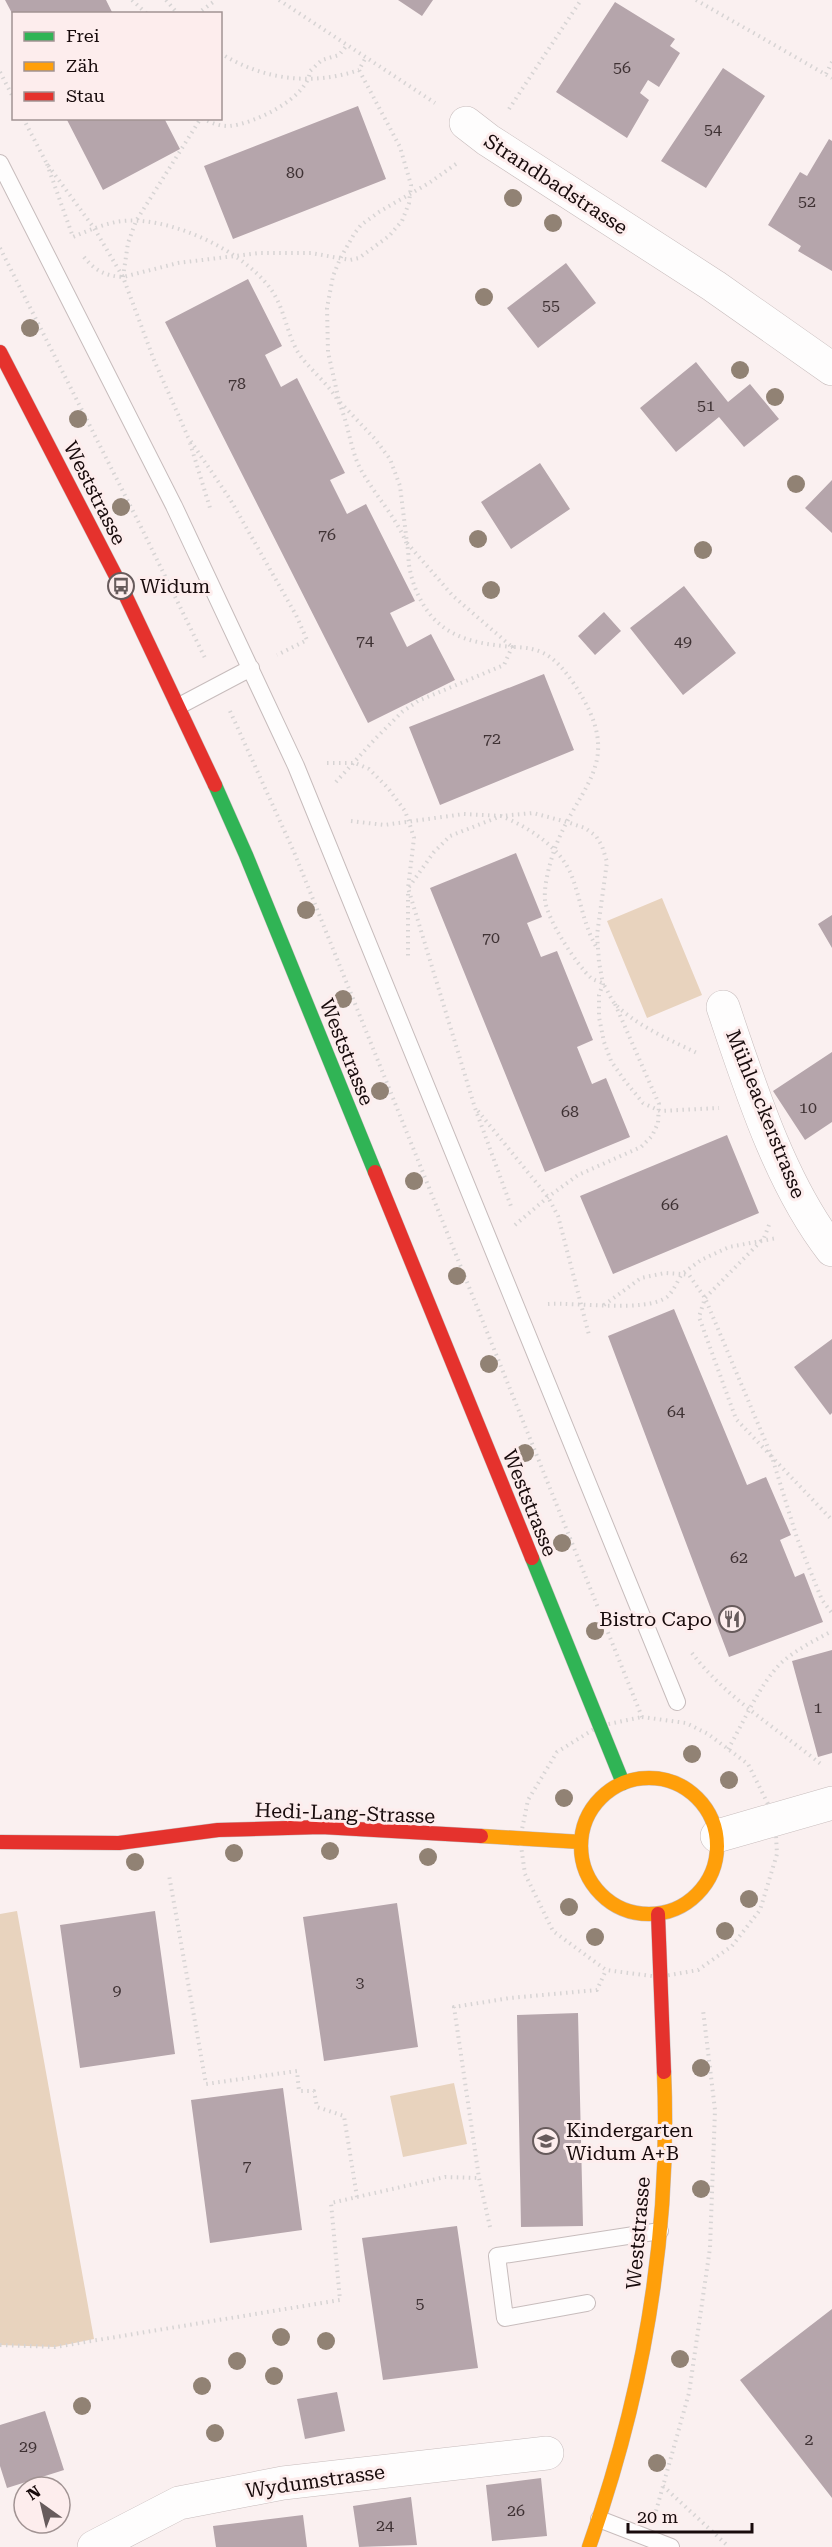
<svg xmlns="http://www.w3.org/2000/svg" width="832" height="2547" viewBox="0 0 832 2547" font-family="'Roboto Serif',serif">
	<rect width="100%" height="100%" fill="#faf0f0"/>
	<!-- green -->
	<path fill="#e8d3be" d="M662 898 702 995 647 1018 607 921Z
		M17 1911 94 2339 55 2347 0 2345V1914Z
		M454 2083 467 2144 403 2157 390 2096Z"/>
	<!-- building -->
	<path fill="#b5a5ab" d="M5 0H106L113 14H14V17Z
		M398 0H433L422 16Z
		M615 2 675 39 670 46 680 53 659 87 648 80 640 93 649 100 627 138 556 92Z
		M723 68 765 96 706 188 661 161Z
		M358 106 386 179 233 239 204 166Z
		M66 118H164L180 149 103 190Z
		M829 139 832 141V271L798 251 801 246 768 225 800 172 807 176Z
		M566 263 596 303 538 348 507 308Z
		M248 279 282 346 265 355 281 387 297 378 345 473 330 480 347 514 366 504 415 601 390 613 407 647 431 634 455 680 368 723 165 322Z
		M696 362 728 402 750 384 779 419 744 447 719 417 676 452 640 408Z
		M540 463 570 509 511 549 481 502Z
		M832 480V533L805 508Z
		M684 586 736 653 683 695 630 628Z
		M604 612 621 631 595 655 578 636Z
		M544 674 574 750 440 805 409 727Z
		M516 853 542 917 527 923 541 957 557 951 593 1040 577 1047 592 1084 606 1078 630 1137 545 1172 430 888Z
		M832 915V948L818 924Z
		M832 1052V1122L805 1140 773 1091Z
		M727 1135 759 1213 613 1274 580 1196Z
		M674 1309 747 1485 766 1477 791 1535 780 1540 795 1577 804 1573 823 1622 729 1657 608 1336Z
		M832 1339V1413L830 1415 794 1367Z
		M832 1650V1753L818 1757 792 1661Z
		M397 1903 418 2047 324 2061 303 1917Z
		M155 1911 175 2054 80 2068 60 1925Z
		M578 2013 583 2226 521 2227 517 2015Z
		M283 2088 302 2230 210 2243 191 2100Z
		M457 2226 478 2368 383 2380 362 2238Z
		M832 2309V2498L740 2380Z
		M337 2392 345 2431 305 2439 297 2399Z
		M45 2411 64 2470 7 2488 0 2466V2425Z
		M541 2478 547 2536 492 2541 486 2485Z
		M411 2497 417 2545 359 2547 353 2506Z
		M303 2515 307 2547H216L213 2526Z"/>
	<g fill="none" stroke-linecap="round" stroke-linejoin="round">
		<defs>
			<path id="lane" d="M0 163 174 506 296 766 677 1702
				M179 706 251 668
				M587 2303 505 2318 497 2256 660 2231
				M599 2519 671 2547"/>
			<path id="street" d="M466 123 488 140 714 286 832 369
				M723 1007C750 1087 780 1183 832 1250
				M717 1836 832 1803
				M94 2547 179 2503 283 2483 547 2453"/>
			<path id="fast" d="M215 785 246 855 375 1172
				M532 1558 623 1783"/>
			<path id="slow" d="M581 1846a68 68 0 1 1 136 0a68 68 0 1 1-136 0Z
				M481 1836 581 1842
				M589 2547C644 2392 671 2236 664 2072"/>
			<path id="jam" d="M0 352 121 586 215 785
				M375 1172 532 1558
				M0 1842 119 1843 218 1830 321 1827 481 1836
				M658 1914 664 2072"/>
		</defs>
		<!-- lane casing -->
		<use href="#lane" stroke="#c7bcbc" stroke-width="18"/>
		<!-- street casing -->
		<use href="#street" stroke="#c7bcbc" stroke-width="34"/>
		<!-- fast casing -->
		<use href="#fast" stroke="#c7bcbc" stroke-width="15"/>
		<!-- slow casing -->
		<use href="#slow" stroke="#c7bcbc" stroke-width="15"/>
		<!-- jam casing -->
		<use href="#jam" stroke="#c7bcbc" stroke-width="15"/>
		<!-- path -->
		<path stroke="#d7d4d4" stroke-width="4" stroke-dasharray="1.5 4.5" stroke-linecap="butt" d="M132 0 147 14
			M166 0 178 14
			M279 0 435 103
			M696 0 832 78
			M197 14 216 0
			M220 53C263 80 312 86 359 70
			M0 72 14 99
			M826 74 832 62
			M509 109 581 0
			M23 118 47 164 94 228 123 277 154 360 188 437 230 499 296 615 307 640 277 655
			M202 118C211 123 219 126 229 126 254 124 308 98 310 71L322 60 339 55 347 45
			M47 164 73 237C87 231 101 225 116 222 164 213 241 249 270 288 285 308 286 333 299 354 310 370 332 387 339 403 348 423 350 445 358 464 371 491 395 515 406 542 409 549 408 558 409 565 412 584 420 603 433 618 455 641 483 644 512 647L504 665 418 701 402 712 376 738 335 783
			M456 164 429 183 379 212 361 225 354 234 340 259 333 276 327 308 328 352 339 401 375 439 390 459 400 486 407 543 453 596 512 647C542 647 555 657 572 681 633 769 571 785 550 864 547 875 544 889 545 900 547 920 577 965 591 978 595 981 600 981 603 984 608 990 610 998 615 1004 637 1026 670 1040 697 1053
			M0 248 142 529 205 658
			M84 257C95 271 106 276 123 277L178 263 259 253H311L350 260 359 258 389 236 402 221 409 203 411 185 400 147 359 70 366 57
			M123 277 128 243 136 221 201 118
			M190 443 210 508
			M230 711 294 852 642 1717
			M327 763H355L369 769 388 788 405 811 409 822 414 838 408 888 475 1108 512 1209
			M351 821 384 825 464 814 501 816 533 813 567 822 585 828 596 836 602 846 607 862 597 935 599 962 603 984 599 995V1017L604 1042 611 1061 625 1081 643 1103 660 1111 719 1108
			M409 887 434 852 450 836 501 816C528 827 559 846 571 874 581 899 583 925 597 948
			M408 894V958
			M478 1111 548 1197 558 1216 589 1335
			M515 1225 548 1197 578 1175 641 1147 652 1136 658 1123 659 1104 615 1004
			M769 1225 764 1238 705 1298 699 1317 736 1419 772 1457 797 1538 822 1600 832 1613
			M548 1304C576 1302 645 1313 667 1297 673 1292 678 1280 682 1274L689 1275 705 1298 772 1457 832 1520
			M604 1305 641 1278 665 1273 682 1274 701 1260 729 1247 777 1238
			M692 1653C724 1696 780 1731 822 1765
			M642 1717 686 1723 708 1734 748 1764 775 1818 777 1854 760 1910 732 1946 698 1970 659 1977 606 1970 553 1931 525 1874 520 1839 528 1800 557 1752 599 1726Z
			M728 1749C744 1722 758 1687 780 1664 795 1650 814 1641 832 1631
			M357 2197 445 2177 479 2178
			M490 2227 479 2178 454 2007 510 1998 597 1990 606 1970
			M0 2345 55 2347 340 2300 331 2203 357 2197 344 2116 317 2107 314 2091H299L297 2071 206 2084 169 1875
			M663 2486 729 2547
			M656 2511 689 2393 710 2248 715 2110 703 2010"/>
		<!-- lane -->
		<use href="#lane" stroke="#fefdfd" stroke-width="16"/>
		<!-- street -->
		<use href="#street" stroke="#fefdfd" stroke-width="33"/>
		<!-- fast -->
		<use href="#fast" stroke="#30b455" stroke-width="14"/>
		<!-- slow -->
		<use href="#slow" stroke="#ff9f0a" stroke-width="14"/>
		<!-- jam -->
		<use href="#jam" stroke="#e5322d" stroke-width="14"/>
	</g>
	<!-- trees -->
	<g fill="#918274">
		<circle cx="513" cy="198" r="9"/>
		<circle cx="553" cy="223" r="9"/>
		<circle cx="484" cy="297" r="9"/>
		<circle cx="30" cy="328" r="9"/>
		<circle cx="740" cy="370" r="9"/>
		<circle cx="775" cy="397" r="9"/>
		<circle cx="78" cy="419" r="9"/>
		<circle cx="796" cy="484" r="9"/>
		<circle cx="121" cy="507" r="9"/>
		<circle cx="478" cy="539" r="9"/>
		<circle cx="703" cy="550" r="9"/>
		<circle cx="491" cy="590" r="9"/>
		<circle cx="306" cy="910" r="9"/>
		<circle cx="343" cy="999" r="9"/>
		<circle cx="380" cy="1091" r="9"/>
		<circle cx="414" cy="1181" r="9"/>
		<circle cx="457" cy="1276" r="9"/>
		<circle cx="489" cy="1364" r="9"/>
		<circle cx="525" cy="1453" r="9"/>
		<circle cx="562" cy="1543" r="9"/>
		<circle cx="595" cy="1631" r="9"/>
		<circle cx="692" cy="1754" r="9"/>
		<circle cx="729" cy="1780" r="9"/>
		<circle cx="564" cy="1798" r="9"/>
		<circle cx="330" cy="1851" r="9"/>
		<circle cx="234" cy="1853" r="9"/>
		<circle cx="428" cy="1857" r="9"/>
		<circle cx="135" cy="1862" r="9"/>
		<circle cx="749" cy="1899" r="9"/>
		<circle cx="569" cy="1907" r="9"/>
		<circle cx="725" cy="1931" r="9"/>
		<circle cx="595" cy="1937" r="9"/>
		<circle cx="701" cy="2068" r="9"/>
		<circle cx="701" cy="2189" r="9"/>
		<circle cx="281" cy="2337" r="9"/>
		<circle cx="326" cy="2341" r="9"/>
		<circle cx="680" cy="2359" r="9"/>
		<circle cx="237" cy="2361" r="9"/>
		<circle cx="274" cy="2376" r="9"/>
		<circle cx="202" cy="2386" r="9"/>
		<circle cx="82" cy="2406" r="9"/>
		<circle cx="215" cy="2433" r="9"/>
		<circle cx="657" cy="2463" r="9"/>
	</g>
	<!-- icons -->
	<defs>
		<symbol id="bus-ring" viewBox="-11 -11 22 22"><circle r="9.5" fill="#fdeded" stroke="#675b5c" stroke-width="1.5"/><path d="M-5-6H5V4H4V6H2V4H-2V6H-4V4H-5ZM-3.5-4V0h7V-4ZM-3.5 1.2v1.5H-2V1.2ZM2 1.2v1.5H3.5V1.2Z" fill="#675b5c"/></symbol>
		<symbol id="restaurant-ring" viewBox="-11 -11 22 22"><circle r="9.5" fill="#fdeded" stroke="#675b5c" stroke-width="1.5"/><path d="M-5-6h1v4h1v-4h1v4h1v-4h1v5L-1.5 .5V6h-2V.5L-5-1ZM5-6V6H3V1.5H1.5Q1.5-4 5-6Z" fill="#675b5c"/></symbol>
		<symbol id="school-ring" viewBox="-11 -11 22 22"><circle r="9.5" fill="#fdeded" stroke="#675b5c" stroke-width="1.5"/><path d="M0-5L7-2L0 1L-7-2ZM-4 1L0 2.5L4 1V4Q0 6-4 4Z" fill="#675b5c"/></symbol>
	</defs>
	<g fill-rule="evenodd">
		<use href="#bus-ring" x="106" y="571" width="30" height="30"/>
		<use href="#restaurant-ring" x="717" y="1604" width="30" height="30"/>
		<use href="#school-ring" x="531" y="2126" width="30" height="30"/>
	</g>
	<g text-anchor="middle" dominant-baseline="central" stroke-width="6" stroke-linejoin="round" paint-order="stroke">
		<!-- number labels -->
		<g font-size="16" fill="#3f3234">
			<text x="622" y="67">56</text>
			<text x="713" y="129">54</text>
			<text x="295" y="172">80</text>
			<text x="807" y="201">52</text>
			<text x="551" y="305">55</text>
			<text x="237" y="383">78</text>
			<text x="706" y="405">51</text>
			<text x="327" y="534">76</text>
			<text x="365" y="640">74</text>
			<text x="683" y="641">49</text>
			<text x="492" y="738">72</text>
			<text x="491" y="937">70</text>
			<text x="808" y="1107">10</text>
			<text x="570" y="1111">68</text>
			<text x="670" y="1204">66</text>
			<text x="676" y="1411">64</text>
			<text x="739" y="1557">62</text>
			<text x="818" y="1707">1</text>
			<text x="360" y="1982">3</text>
			<text x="117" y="1990">9</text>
			<text x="247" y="2165">7</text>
			<text x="420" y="2303">5</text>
			<text x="809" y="2439">2</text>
			<text x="28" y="2446">29</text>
			<text x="516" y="2510">26</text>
			<text x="385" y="2525">24</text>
		</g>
		<!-- street labels -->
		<g font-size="20" fill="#180b0c" stroke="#fdeded">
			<text transform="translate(556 184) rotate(33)">Strandbadstrasse</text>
			<text transform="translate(95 493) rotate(63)">Weststrasse</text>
			<text transform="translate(347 1052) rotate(68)">Weststrasse</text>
			<text transform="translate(766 1114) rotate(68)">Mühleackerstrasse</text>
			<text transform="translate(530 1503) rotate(68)">Weststrasse</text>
			<text transform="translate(345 1813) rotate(2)">Hedi-Lang-Strasse</text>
			<text transform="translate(638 2233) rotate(-85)">Weststrasse</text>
			<text transform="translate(315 2481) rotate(-8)">Wydumstrasse</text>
		</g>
		<!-- poi labels -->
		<g font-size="20" fill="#180b0c" stroke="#fdeded" text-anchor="start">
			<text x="140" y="586">Widum</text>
			<text x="712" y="1619" text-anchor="end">Bistro Capo</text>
			<text x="566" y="2130">Kindergarten<tspan x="566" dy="23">Widum A+B</tspan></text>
		</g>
	</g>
	<!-- legend -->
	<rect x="12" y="12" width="210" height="108" fill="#fdeded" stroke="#a19393" stroke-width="1.5"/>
	<rect x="24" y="32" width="30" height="9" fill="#30b455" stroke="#a19393" stroke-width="1.5"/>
	<text x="66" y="42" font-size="18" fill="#180b0c">Frei</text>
	<rect x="24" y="62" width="30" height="9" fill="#ff9f0a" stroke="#a19393" stroke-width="1.5"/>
	<text x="66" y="72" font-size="18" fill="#180b0c">Zäh</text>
	<rect x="24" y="92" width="30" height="9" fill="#e5322d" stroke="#a19393" stroke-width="1.5"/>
	<text x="66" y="102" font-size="18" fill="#180b0c">Stau</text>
	<!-- north arrow -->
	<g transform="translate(42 2505) rotate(326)"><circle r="28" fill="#fdeded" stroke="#a19393" stroke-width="1.5"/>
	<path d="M0-4.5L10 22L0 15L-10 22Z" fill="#675b5c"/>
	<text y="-9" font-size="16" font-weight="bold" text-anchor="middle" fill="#180b0c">N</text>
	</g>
	<!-- scale -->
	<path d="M628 2523v9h124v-9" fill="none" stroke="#180b0c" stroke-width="3"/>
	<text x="637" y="2523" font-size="18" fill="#180b0c" stroke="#fdeded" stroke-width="4.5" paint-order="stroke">20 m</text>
</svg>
